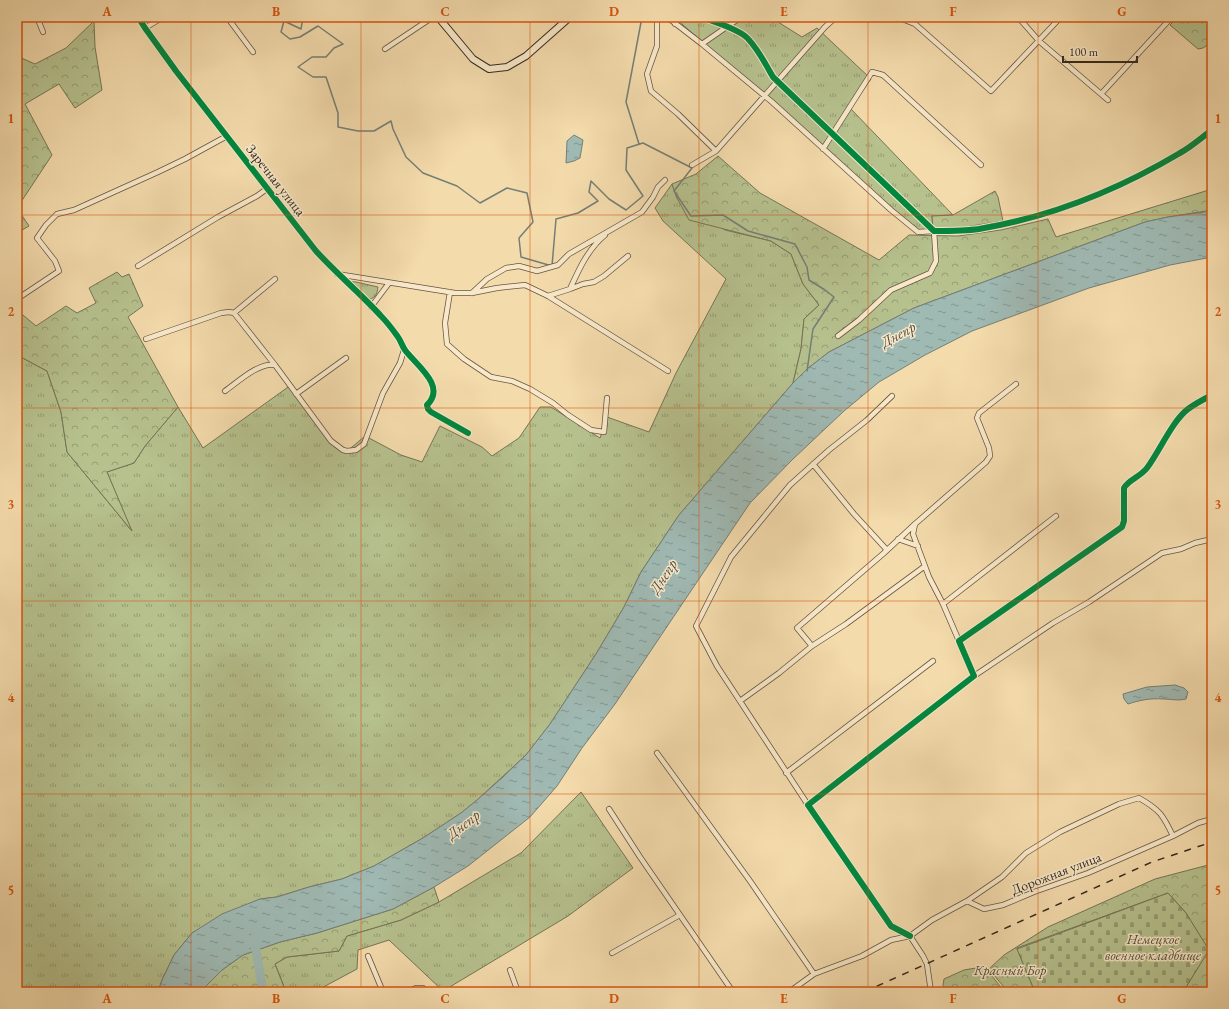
<svg xmlns="http://www.w3.org/2000/svg" width="1229" height="1009" viewBox="0 0 1229 1009" font-family="'EB Garamond',serif">
	<defs>
		<pattern id="grass-tufts" width="24" height="20" patternUnits="userSpaceOnUse"><rect width="24" height="20" fill="#b6c18e"/><path d="M3 7l-1-3M5 7V3M7 7l1-3M15 17l-1-3M17 17v-4M19 17l1-3" fill="none" stroke="#959d73"/></pattern>
		<pattern id="forest-crowns" width="20" height="18" patternUnits="userSpaceOnUse"><rect width="20" height="18" fill="#b6c18e"/><path d="M2 6a3 3 0 1 1 6 0M12 15a3 3 0 1 1 6 0" fill="none" stroke="#959d73"/></pattern>
		<pattern id="cemetery-stones" width="16" height="16" patternUnits="userSpaceOnUse"><rect width="16" height="16" fill="#b6c18e"/><path d="M2 7V4a2 2 0 0 1 4 0v3zM10 15v-3a2 2 0 0 1 4 0v3z" fill="#959d73"/></pattern>
		<pattern id="water-ripples" width="26" height="14" patternUnits="userSpaceOnUse"><rect width="26" height="14" fill="#9fb9b3"/><path d="M2 4q2-2 4 0t4 0M15 11q2-2 4 0t4 0" fill="none" stroke="#829691"/></pattern>
	</defs>
	<rect width="100%" height="100%" fill="#f4dbac"/>
	<filter id="stains"><feTurbulence type="fractalNoise" baseFrequency=".005" numOctaves="4"/><feColorMatrix values="0 0 0 0 .2 0 0 0 0 .09 0 0 0 0 .02 0 0 0 .5 -.17"/></filter>
	<radialGradient id="worn" r=".72"><stop offset=".6" stop-color="#630" stop-opacity="0"/><stop offset="1" stop-color="#630" stop-opacity=".3"/></radialGradient>
	<!-- grass -->
	<path fill="url(#grass-tufts)" stroke="#757556" d="M674 17H770L802 37 817 28 871 79 850 108 953 215 932 216 933 229 916 232Z
		M672 184 677 198 725 230 771 241 791 254 803 284 819 305 804 319 801 349 793 383 679 515 641 572 624 607 596 654 550 724 526 755 477 800 461 813 423 838 374 866 342 879 309 887 277 897 260 899 192 933 174 955 162 980 158 992H17V355L47 371 61 412 67 452 131 530 107 472 134 463 145 446 178 407 203 448 291 385 334 446 346 452 364 437 369 438 401 455 422 462 440 426 482 447 492 456 519 438 540 407H551L600 438 607 417 649 432 676 373 726 279 663 221 655 208Z
		M344 281 356 282 378 287C377 295 375 298 367 300Z
		M581 792 633 868 568 916 443 991 389 940 358 950 357 969 314 992H286L275 964 287 957 339 951 347 936 401 920 439 902 521 853Z"/>
	<!-- forest -->
	<path fill="url(#forest-crowns)" stroke="#757556" d="M1178 17H1212V42L1203 48 1198 49 1170 25Z
		M94 21 95 47 102 90 75 108 59 84 25 104 52 155 17 208 29 226 17 233V54L19 57 35 64 66 48Z
		M718 156 760 193 879 260 909 235 958 236 1001 230 1048 219 1056 237 1212 189V210L1168 217 1145 222 914 308 829 352 807 369 793 383 801 349 804 319 819 305 803 284 791 254 771 241 689 220 677 198 672 184 696 174Z
		M995 191 998 197 1003 221 952 229H933L932 216 953 215Z
		M117 272 122 277 129 274 143 306 128 317 178 407 145 446 134 463 107 472 132 531 67 452 61 412 47 371 17 355V310L36 326 66 306 77 313 96 303 89 288Z
		M1212 864V992H1183L1208 950 1186 913 1168 893 1017 948 1035 992H1008L989 969 1004 955 1048 927 1155 879Z
		M434 887 439 902 401 920 347 936 339 951 287 957 275 964 286 992H203L205 987 222 970 243 955 280 942 317 933 393 909Z
		M976 968 987 970 1005 992H946L943 985 944 979 964 970Z"/>
	<!-- cemetery -->
	<path fill="url(#cemetery-stones)" stroke="#757556" d="M1168 893 1186 913 1209 950 1183 992H1035L1017 949Z"/>
	<!-- water -->
	<path fill="url(#water-ripples)" stroke="#747f77" d="M574 135 583 140 580 158 574 161 566 163 567 141Z
		M1212 211V257L1170 265 1089 288 972 331 925 355 879 382 844 411 792 460 750 503 615 704 582 748 557 786 530 817 468 866 434 887 393 909 317 933 280 942 243 955 222 970 205 987 203 992H158L162 980 174 955 192 933 222 914 260 899 277 897 309 887 342 879 374 866 423 838 461 813 477 800 503 777 526 755 550 724 596 654 624 607 641 572 679 515 793 383 807 369 829 352 914 308 1145 222 1168 217Z
		M1175 685 1184 688 1188 692 1186 699C1178 701 1172 699 1163 699 1151 698 1140 700 1128 704L1124 699 1123 694 1147 687Z"/>
	<g fill="none" stroke-linecap="round" stroke-linejoin="round">
		<!-- stream -->
		<path stroke="#747f77" stroke-width="1.5" d="M303 17 301 29 284 21 281 32 290 39 300 37 318 26 343 44 334 48 326 57H312L298 67 313 77H326L338 113V127L358 131H374L391 121 393 129 406 157 423 173 457 186 480 203 507 188 527 193 533 222 519 238 521 257 552 266 556 219 578 213 598 201 589 192 591 181 609 199 626 210 643 196 626 170 627 148 643 143 692 168 674 191 691 216 723 215 748 231 795 244 807 267 809 280 825 290 834 297 813 329 807 371
			M639 144 626 102 642 17"/>
		<!-- river -->
		<path stroke="#9fb9b3" stroke-width="9" d="M254 938 263 992"/>
		<defs>
			<path id="street" d="M37 17 43 32
				M138 17 145 28 176 71 316 251C337 274 360 293 381 316 387 322 393 330 398 337 401 341 402 346 405 350 416 365 447 386 427 405L428 409 431 412 468 433
				M227 17 253 52
				M657 17V46L647 74 651 91 678 114 716 151
				M667 17 702 44 772 102 891 210 918 232 934 231 936 261 930 273 891 290 859 320 838 336
				M700 17C711 20 736 29 745 36 756 45 766 65 773 77L934 231C949 231 965 231 979 229 1051 217 1118 190 1180 153 1191 147 1201 138 1212 130
				M897 17 915 24 991 91 1061 17
				M1018 17 1039 41 1108 100
				M675 24 678 17
				M145 28 163 17
				M702 44 741 17
				M385 49 433 17
				M1101 94 1172 17
				M823 149 872 72 883 75 981 165
				M692 165 716 151 825 27 836 17
				M138 266 218 217 257 196 268 188
				M337 274 455 293H472L497 288 525 285 548 296 668 371
				M570 289 583 284 594 282 604 276 628 256
				M450 292 445 323 447 344 464 359 491 377 512 381 530 389 553 403 568 415 591 430 604 432 607 398
				M472 293 487 279 506 268 519 266 537 271 558 265 569 254 642 212 653 197 658 187 665 180
				M548 296 570 289C579 269 588 249 605 235
				M17 299 59 271 55 261 37 238 46 225 57 214 74 210 158 172 185 159 227 136
				M371 307 389 283
				M234 313 275 279
				M146 339 221 313 229 312 234 313 275 365 331 441 343 450 347 451 356 450 364 444 383 393 400 363 404 350
				M225 391C238 382 259 362 275 365
				M296 394 346 358
				M813 464 854 514 887 550
				M898 539 918 546
				M943 604 1056 516
				M959 641 943 604 929 577 913 534 915 524 986 462 990 456 989 448 977 418 979 413 1016 384
				M812 646 846 624 925 566
				M974 676 1053 623 1089 602 1162 553 1181 549 1195 543 1212 539
				M740 701 779 673 812 646 797 628 884 553 915 524
				M657 753 750 881 814 974
				M786 773 933 661
				M808 805 717 666 696 626 731 557 790 485 829 450 867 420 892 396
				M609 809 640 857 733 992
				M967 901 1002 877 1026 853 1060 832 1119 804 1139 798C1160 810 1163 815 1173 836
				M910 936 891 926 808 805 974 676 959 641 1122 527 1124 521V488C1128 480 1140 477 1147 468 1159 452 1173 420 1188 409 1195 404 1204 399 1212 395
				M910 936 923 956 927 964 931 992
				M612 953 680 915
				M368 956 383 992
				M510 970 518 992
				M408 992 416 988H423L426 992
				M789 992 814 974 862 956 891 940 910 936 932 920 967 901 984 909 1003 905 1034 892 1088 873 1173 836 1198 823 1212 819"/>
			<path id="secondary" d="M438 17 473 59 489 69 507 67 526 56 570 17"/>
		</defs>
		<!-- street casing -->
		<use href="#street" stroke="#645642" stroke-width="6"/>
		<!-- secondary casing -->
		<use href="#secondary" stroke="#34291e" stroke-width="8"/>
		<!-- street -->
		<use href="#street" stroke="#f8e8c9" stroke-width="4.5"/>
		<!-- secondary -->
		<use href="#secondary" stroke="#f8e8c9" stroke-width="6"/>
		<!-- rail -->
		<path stroke="#34291e" stroke-width="1.5" stroke-dasharray="7 7" stroke-linecap="butt" d="M864 992 1152 862 1212 842"/>
		<defs>
			<path id="cycleway" d="M138 17 145 28 176 71 316 251C337 274 360 293 381 316 387 322 393 330 398 337 401 341 402 346 405 350 416 365 447 386 427 405L428 409 431 412 468 433
				M700 17C711 20 736 29 745 36 756 45 766 65 773 77L934 231C949 231 965 231 979 229 1051 217 1118 190 1180 153 1191 147 1201 138 1212 130
				M910 936 891 926 808 805 974 676 959 641 1122 527 1124 521V488C1128 480 1140 477 1147 468 1159 452 1173 420 1188 409 1195 404 1204 399 1212 395"/>
		</defs>
		<!-- cycleway casing -->
		<use href="#cycleway" stroke="#f8e8c9" stroke-width="8"/>
		<!-- cycleway -->
		<use href="#cycleway" stroke="#00873e" stroke-width="6"/>
	</g>
	<!-- grid -->
	<path fill="none" stroke="#d6540e" stroke-width="1" stroke-opacity="0.55" d="M191 17V992M361 17V992M530 17V992M699 17V992M868 17V992M1038 17V992M17 215H1212M17 408H1212M17 601H1212M17 794H1212"/>
	<g text-anchor="middle" dominant-baseline="central" stroke-width="3" stroke-linejoin="round" paint-order="stroke">
		<!-- street labels -->
		<g font-size="14" fill="#34291e" stroke="#f8e8c9">
			<text transform="translate(276 180) rotate(52)">Заречная улица</text>
			<text transform="translate(1056 873) rotate(-21)">Дорожная улица</text>
		</g>
		<!-- park labels -->
		<g font-size="14" font-style="italic" fill="#544f3a" stroke="#f8e8c9">
			<text x="1153" y="939">Немецкое<tspan x="1153" dy="16">военное кладбище</tspan></text>
			<text x="1010" y="970">Красный Бор</text>
		</g>
		<!-- water labels -->
		<g font-size="15" font-style="italic" fill="#4f4d43" stroke="#f8e8c9">
			<text transform="translate(898 334) rotate(-29)">Днепр</text>
			<text transform="translate(663 576) rotate(-56)">Днепр</text>
			<text transform="translate(463 824) rotate(-38)">Днепр</text>
		</g>
	</g>
	<!-- margin -->
	<rect width="1229" height="1009" fill="none" stroke="#f4dbac" stroke-width="44"/>
	<!-- scale -->
	<path d="M1063 56v6h74v-6" fill="none" stroke="#34291e" stroke-width="2"/>
	<text x="1069" y="56" font-size="12" fill="#34291e" stroke="#f8e8c9" stroke-width="3" paint-order="stroke">100 m</text>
	<rect x="22" y="22" width="1185" height="965" fill="none" stroke="#d6540e" stroke-width="1.5"/>
	<g font-size="13" text-anchor="middle" font-weight="bold" fill="#d6540e">
		<text x="107" y="16">A</text>
		<text x="276" y="16">B</text>
		<text x="445" y="16">C</text>
		<text x="614" y="16">D</text>
		<text x="784" y="16">E</text>
		<text x="953" y="16">F</text>
		<text x="1122" y="16">G</text>
		<text x="11" y="123">1</text>
		<text x="1218" y="123">1</text>
		<text x="11" y="316">2</text>
		<text x="1218" y="316">2</text>
		<text x="11" y="509">3</text>
		<text x="1218" y="509">3</text>
		<text x="11" y="702">4</text>
		<text x="1218" y="702">4</text>
		<text x="11" y="895">5</text>
		<text x="1218" y="895">5</text>
		<text x="107" y="1003">A</text>
		<text x="276" y="1003">B</text>
		<text x="445" y="1003">C</text>
		<text x="614" y="1003">D</text>
		<text x="784" y="1003">E</text>
		<text x="953" y="1003">F</text>
		<text x="1122" y="1003">G</text>
	</g>
	<rect width="100%" height="100%" filter="url(#stains)"/>
	<rect width="100%" height="100%" fill="url(#worn)"/>
</svg>
